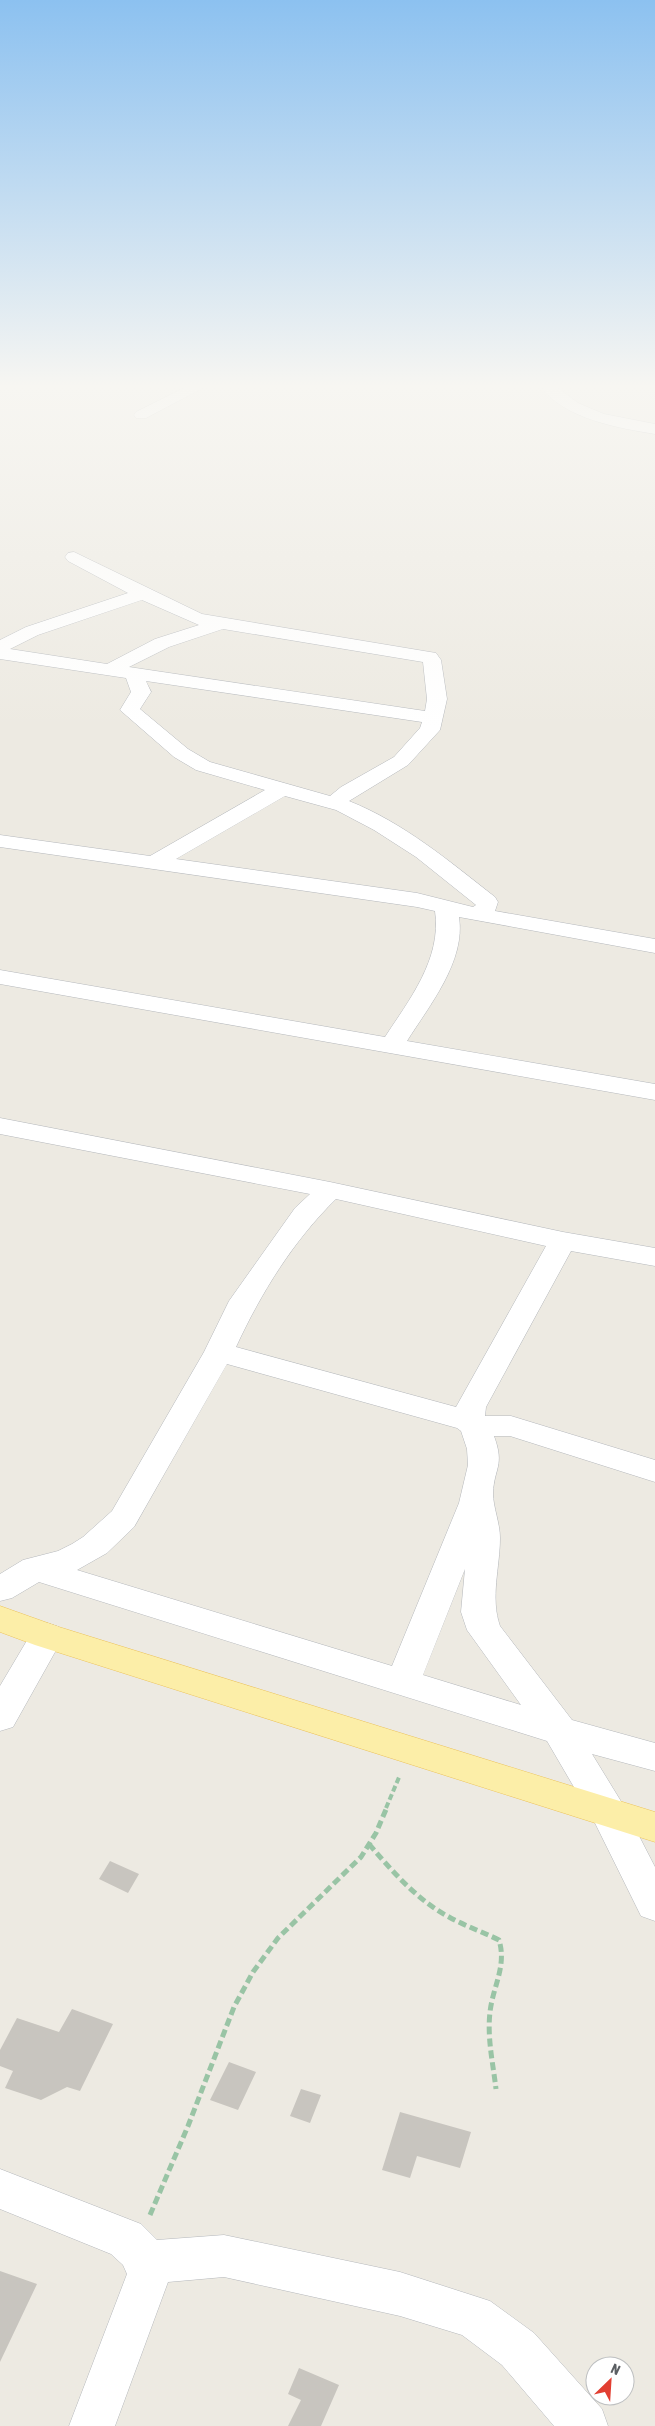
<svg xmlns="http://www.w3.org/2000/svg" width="655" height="2426" viewBox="0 0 655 2426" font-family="'Asap Condensed',sans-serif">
	<rect width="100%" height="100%" fill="#edeae2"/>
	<!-- building -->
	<path fill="#c8c5bf" d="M110 1861 139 1874 128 1893 99 1879Z
		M72 2009 113 2024 80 2091 67 2087 41 2100 5 2088 13 2071 0 2066V2050L17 2018 59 2032Z
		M229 2062 256 2072 238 2110 210 2100Z
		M301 2089 321 2095 310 2123 290 2116Z
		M400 2112 471 2132 460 2168 417 2156 410 2178 382 2170Z
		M0 2271 37 2284 0 2362Z
		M299 2368 339 2385 321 2426H288L301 2400 288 2394Z"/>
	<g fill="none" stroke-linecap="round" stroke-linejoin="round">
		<defs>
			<path id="minor" d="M184 388H203L146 418H136L134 415 136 412Z
				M542 388H558L578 403 604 414 655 424V434C619 428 565 419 542 388Z
				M74 552 202 614 436 653 441 660 447 699 440 730 408 765 349 801C404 823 449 861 495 897L498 902 495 911 655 939V953L459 917C466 961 429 1006 407 1041L655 1084V1100L0 984V970L385 1037C409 1000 442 959 435 911L417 907 0 847V835L150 856 265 790 196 770 174 757 120 710 131 692 126 678 0 659V640L26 627 128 593 68 561 65 557 68 553ZM142 600 199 625 155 639 107 664 10 649 38 635ZM223 629 423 662 427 699 425 711 129 667 169 647ZM146 681 422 722 420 728 394 757 341 787 330 796 210 762 188 749 140 709 151 692ZM285 796 336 810 374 830 416 857 476 905 473 907 417 893 176 859Z
				M0 1118 330 1182 563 1232 655 1248V1266L571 1251 486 1407 485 1416H511L655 1460V1482L510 1436H494C505 1466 494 1468 493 1493 493 1507 500 1523 500 1538 500 1567 490 1598 500 1626L572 1720 655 1743V1771L592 1754 622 1803 655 1867V1921L641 1916 595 1823 547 1741 39 1582 12 1598 0 1601V1574L23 1560 58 1551 72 1544 83 1537 112 1511 204 1352 229 1301 295 1208 310 1194 0 1134ZM336 1199 546 1246 456 1407 236 1347C261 1293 293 1241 336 1199ZM227 1364 457 1428 461 1431 467 1449 468 1465 459 1503 392 1666 77 1570 107 1553 134 1527ZM465 1569 461 1612 467 1630 521 1705 423 1675Z
				M47 1623 59 1627 64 1636 13 1727 0 1731V1686L35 1627Z
				M0 2169 141 2224 157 2240 224 2235 400 2272 490 2301 534 2333 602 2409 608 2426H554L502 2365 462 2335 400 2316 224 2277 168 2282 115 2426H69L127 2274 123 2265 111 2254 0 2209Z"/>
			<path id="major" d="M0 1606 59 1627 655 1812V1842L35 1645 0 1632Z"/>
		</defs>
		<!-- minor casing -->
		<use href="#minor" stroke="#b5b8bc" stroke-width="1"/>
		<!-- major casing -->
		<use href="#major" stroke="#ecc35c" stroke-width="1"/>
		<!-- path-far1 -->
		<path stroke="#99c4a5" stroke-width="4" stroke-dasharray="6 3" stroke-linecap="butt" d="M386 1808 400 1775"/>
		<!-- path -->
		<path stroke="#99c4a5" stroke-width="5" stroke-dasharray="8 4" stroke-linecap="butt" d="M369 1844C392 1871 417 1900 449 1917 465 1926 483 1932 499 1940 507 1966 493 1986 490 2012 487 2038 493 2063 496 2089
			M150 2215 188 2126 234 2007 253 1972 278 1938 361 1857 376 1833 387 1807"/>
		<!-- minor -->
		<use href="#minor" fill="#fff" fill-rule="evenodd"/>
		<!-- major -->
		<use href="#major" fill="#fceea8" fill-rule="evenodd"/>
	</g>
	<!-- sky -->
	<linearGradient id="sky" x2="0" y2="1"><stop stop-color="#8cc1f0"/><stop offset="0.53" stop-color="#f7f6f2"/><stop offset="1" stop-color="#f7f6f2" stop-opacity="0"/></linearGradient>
	<rect width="655" height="728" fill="url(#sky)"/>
	<!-- north arrow -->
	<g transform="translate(610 2381) rotate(25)"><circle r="24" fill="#ffffff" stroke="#bdbfc0"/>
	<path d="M0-4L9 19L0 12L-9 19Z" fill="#e23f32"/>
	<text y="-8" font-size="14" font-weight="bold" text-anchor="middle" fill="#5a5e62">N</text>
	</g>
</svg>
